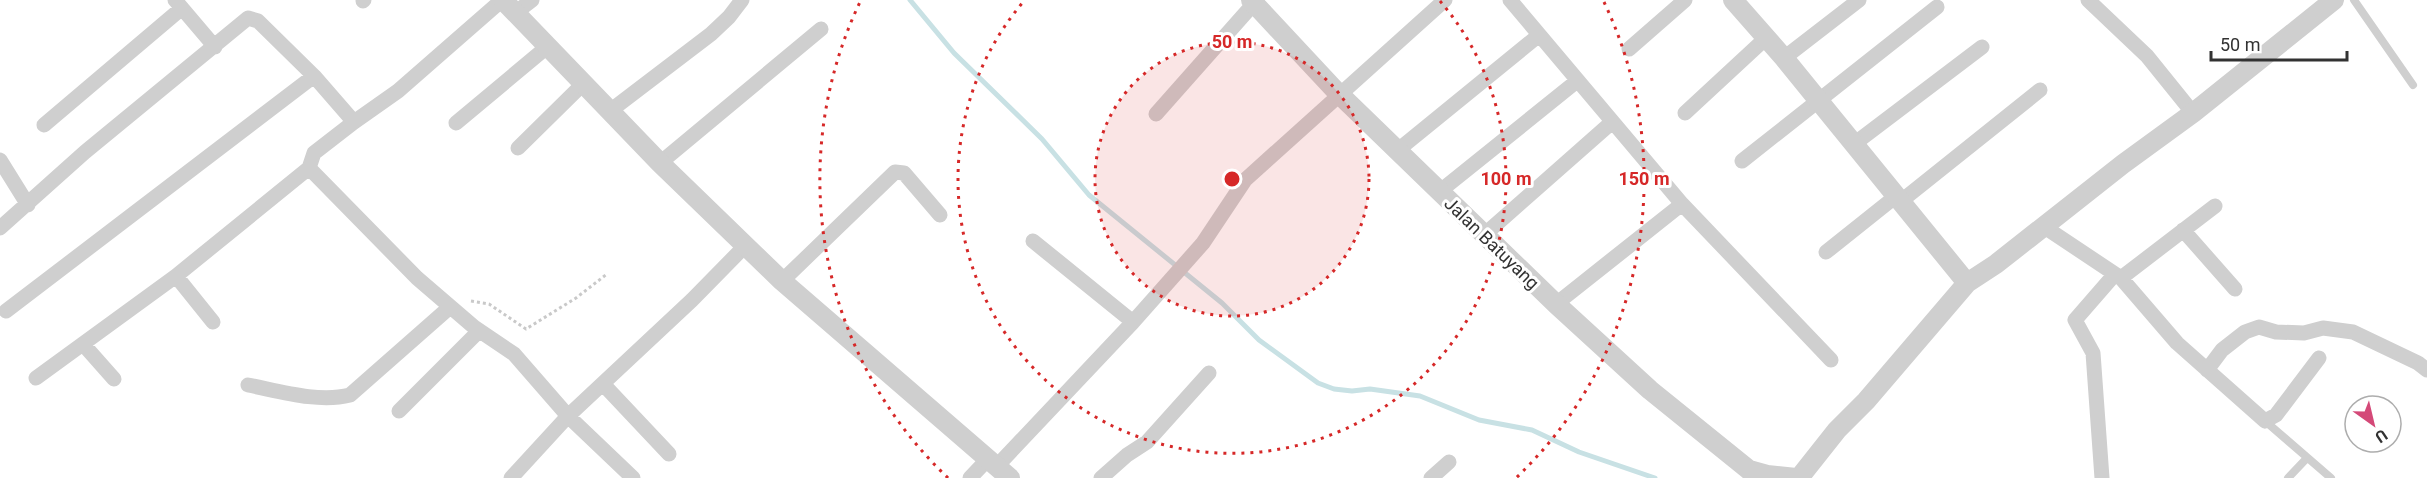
<svg xmlns="http://www.w3.org/2000/svg" width="2427" height="478" viewBox="0 0 2427 478" font-family="Roboto,sans-serif">
	<rect width="100%" height="100%" fill="#fff"/>
	<g fill="none" stroke-linecap="round" stroke-linejoin="round">
		<!-- stream -->
		<path stroke="#c8e1e4" stroke-width="5" d="M910 0 954 53 1042 139 1089 195 1222 303 1259 340 1318 383 1334 389 1352 391 1370 389 1420 396 1479 420 1532 430 1579 452 1655 478"/>
		<!-- path -->
		<path stroke="#c9c9c9" stroke-width="3" stroke-dasharray="3 3" stroke-linecap="butt" d="M471 301 489 304 526 329 576 298 607 274"/>
		<!-- service -->
		<path stroke="#cfcfcf" stroke-width="8" d="M2354 0 2413 85
			M2265 421 2331 478
			M2288 478 2307 458"/>
		<!-- minor -->
		<path stroke="#cfcfcf" stroke-width="15" d="M175 0 215 47
			M1510 0 1682 204 1831 360
			M2088 0 2147 56 2193 113
			M363 1 364 0
			M515 13 532 0
			M1629 49 1685 0
			M1784 58 1859 0
			M610 111 711 34 729 17 742 0
			M1685 113 1766 38
			M1156 114 1257 0
			M456 123 547 47
			M44 125 182 8
			M1854 144 1982 47
			M518 148 584 83
			M1398 150 1538 36
			M0 160 28 205
			M1742 161 1937 7
			M660 163 821 29
			M309 168 417 278 474 327 514 354 568 416 633 478
			M1439 192 1577 81
			M1900 202 2040 90
			M2043 226 2121 278 2177 343 2265 421 2276 415 2319 358
			M0 228 85 152 248 18 258 21 314 76 354 122
			M2183 230 2235 289
			M1484 235 1611 123
			M1033 241 1133 322
			M1826 252 1895 197
			M176 276 213 322
			M2121 278 2215 206
			M782 281 895 172 904 173 940 215
			M1556 304 1682 204
			M6 311 314 76
			M83 344 114 379
			M2207 370 2222 350 2245 332 2259 327 2276 332 2304 333 2323 328 2353 332 2418 363 2427 370
			M36 378 176 276 309 168 314 153 354 122 398 91 502 0
			M603 384 669 454
			M248 385C279 391 318 403 350 395L450 307
			M399 411 479 331
			M997 466 1133 322 1203 243 1245 180 1445 0
			M511 478 568 416 692 300 746 245
			M970 478 988 459
			M1101 478 1127 455 1147 442 1209 373
			M1431 478 1449 462
			M2102 478 2093 353 2075 320 2115 274"/>
		<!-- tertiary -->
		<path stroke="#cfcfcf" stroke-width="20" d="M503 0 660 163 782 281 1010 478
			M1251 0 1335 90 1556 304 1650 390 1759 478
			M1733 0 1784 58 1967 283
			M1749 470 1767 475 1796 478
			M1799 478 1837 430 1866 401 1967 283 1996 264 2123 164 2193 113 2334 0"/>
	</g>
	<!-- distance rings -->
	<circle cx="1232" cy="179" r="137" fill="#d62828" fill-opacity=".12"/>
	<g fill="none" stroke="#d62828" stroke-width="3" stroke-dasharray="3 6">
		<circle cx="1232" cy="179" r="137"/>
		<path d="M1440 1A274 274 0 1 1 1024 1"/>
		<path d="M948 478A412 412 0 0 1 860 2M1604 2A412 412 0 0 1 1516 478"/>
	</g>
	<g text-anchor="middle" dominant-baseline="central" stroke-width="6" stroke-linejoin="round" paint-order="stroke">
		<!-- street labels -->
		<g font-size="18" fill="#323232" stroke="#fff">
			<text transform="translate(1492 243) rotate(44)">Jalan Batuyang</text>
		</g>
	</g>
	<circle cx="1232" cy="179" r="9" fill="#d62828" stroke="#fff" stroke-width="3"/>
	<g font-size="18" text-anchor="middle" font-weight="bold" fill="#d62828" stroke="#fff" stroke-width="6" stroke-linejoin="round" paint-order="stroke">
		<text x="1232" y="48">50 m</text>
		<text x="1506" y="185">100 m</text>
		<text x="1644" y="185">150 m</text>
	</g>
	<!-- north arrow -->
	<g transform="translate(2373 424) rotate(146)"><circle r="28" fill="#ffffff" stroke="#adadad" stroke-width="1.5"/>
	<path d="M0-4.5L10 22L0 15L-10 22Z" fill="#d44978"/>
	<text y="-9" font-size="16" font-weight="bold" text-anchor="middle" fill="#323232">U</text>
	</g>
	<!-- scale -->
	<path d="M2211 51v9h136v-9" fill="none" stroke="#323232" stroke-width="3"/>
	<text x="2220" y="51" font-size="18" fill="#323232" stroke="#ffffff" stroke-width="4.5" paint-order="stroke">50 m</text>
</svg>
